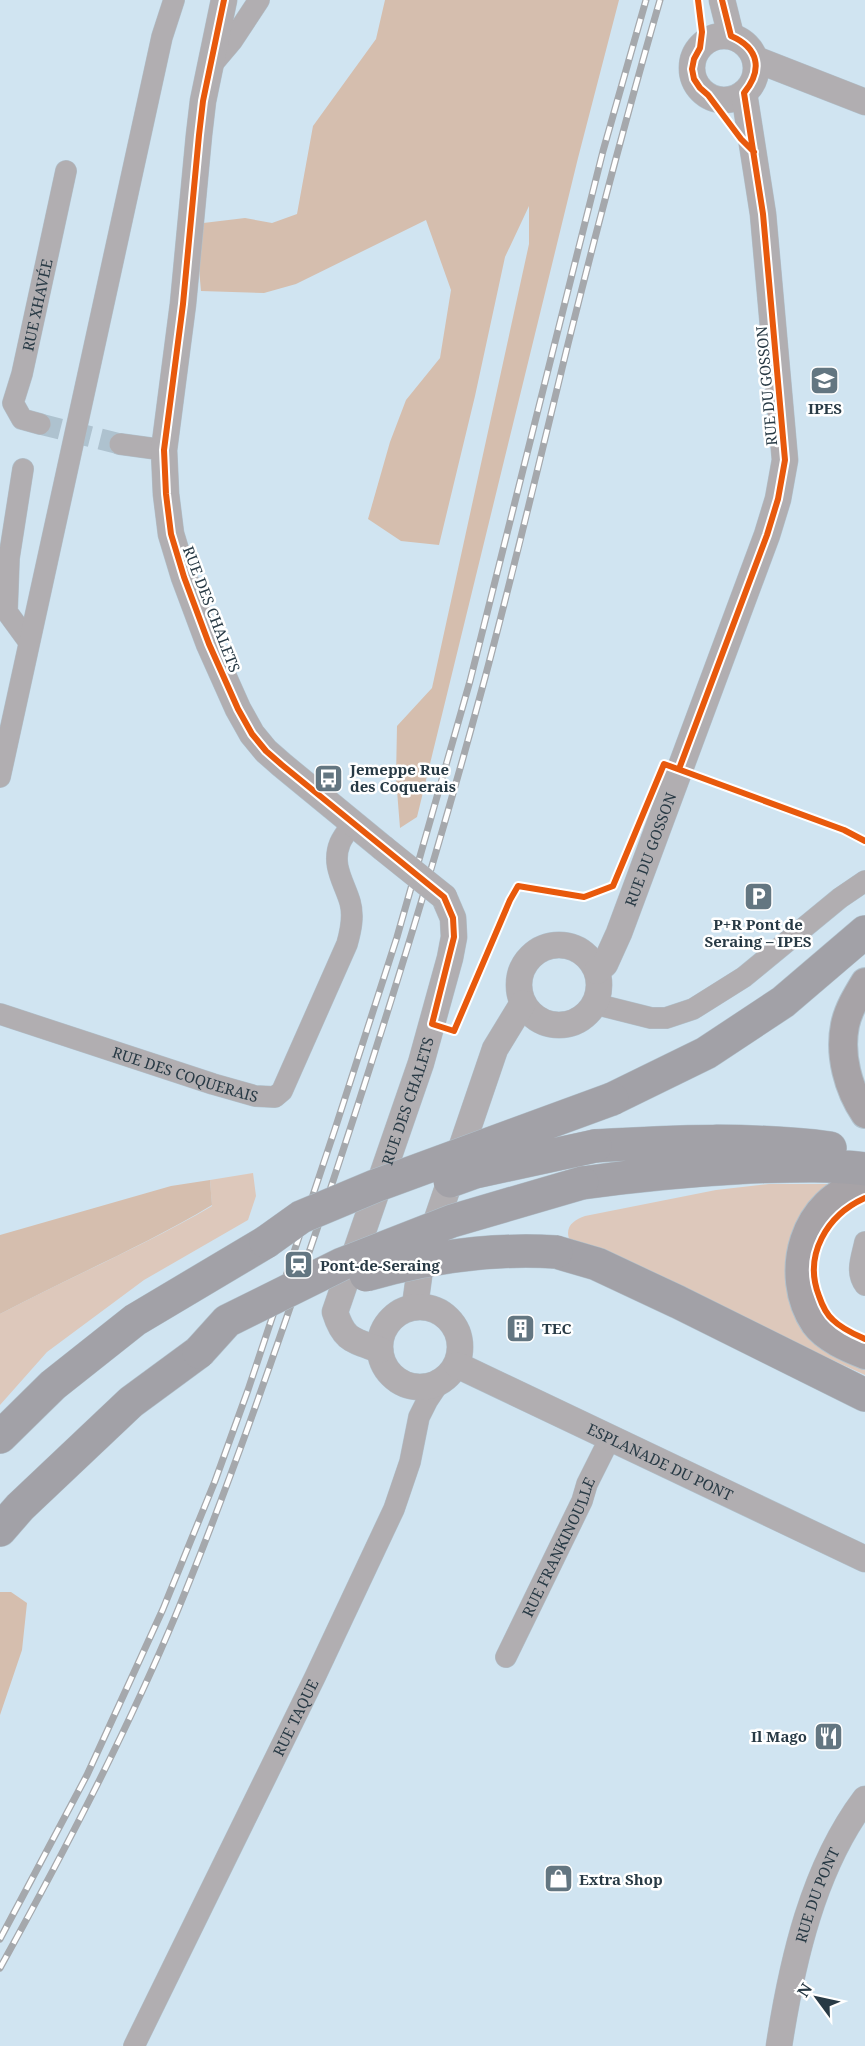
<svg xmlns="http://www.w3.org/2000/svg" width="865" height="2046" viewBox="0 0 865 2046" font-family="'Noto Serif',serif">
	<rect width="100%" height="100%" fill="#d0e4f1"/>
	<!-- green -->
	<path fill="#ddc8bb" d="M253 1173 256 1196 248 1220 144 1280 47 1352 0 1405V1314C70 1277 144 1246 212 1206L210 1180Z
		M769 1184H835L788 1272 865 1368V1375L569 1239C565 1226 574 1220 585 1216L716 1190Z"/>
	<!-- forest -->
	<path fill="#d5beae" d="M385 0H619L578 158 417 817 400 828 396 778 397 726 432 688 529 244V206L505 257 475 396 439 545 401 541 368 519 390 442 406 400 440 358 451 290 426 220 296 284 264 293 201 291 195 224 245 218 272 223 297 214 313 126 376 39Z
		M210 1180 212 1205C144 1246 70 1277 0 1314V1235L171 1186Z
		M0 1592H11L27 1603 22 1650 0 1715Z"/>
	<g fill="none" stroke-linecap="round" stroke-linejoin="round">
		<!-- minor-tunnel -->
		<path stroke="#aec2cf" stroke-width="21" stroke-dasharray="21 10" stroke-linecap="butt" d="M40 424 120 444"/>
		<defs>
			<g id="minor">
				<path d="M210 67 232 41 259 0"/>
				<path id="s1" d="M40 424 22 419 13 403 22 374 66 171"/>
				<path d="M120 444 164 450"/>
				<path d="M23 469 9 558 7 612 29 642"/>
				<path d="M0 777 162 37 174 0"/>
				<path d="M595 1004 651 1018H666L693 1009 744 977 840 898 865 881"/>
				<path id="s2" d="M0 1014 213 1084 255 1096 275 1097 282 1091 347 944C351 930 354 916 350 902 344 882 331 865 340 843 343 836 349 829 353 823"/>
				<path d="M865 1242C862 1257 855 1272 865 1285"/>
				<path id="s3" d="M506 1657 582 1501 587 1484 610 1438"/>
				<path id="s4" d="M134 2046 315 1677 394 1509 410 1462 419 1417 427 1401 439 1383"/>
			</g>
			<g id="tertiary">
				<path d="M224 0 203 101 199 135 183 304 164 450 166 494 171 534 184 577 209 644 238 709 252 734 266 751 282 765 383 848"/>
				<path d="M722 0 731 36"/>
				<circle cx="724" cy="68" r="32"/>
				<path d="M755 59 865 102"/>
				<circle cx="559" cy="985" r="40"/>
				<path id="s5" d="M597 971 605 964 619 933 767 535 778 499 785 460 763 214 744 93"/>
				<path d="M415 1306 420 1269 495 1049 523 1003"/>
				<circle cx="420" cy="1347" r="40"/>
				<path id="s6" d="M380 1350C353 1340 344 1341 335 1312L421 1063 450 958 454 937 453 918 444 897"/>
				<path id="s7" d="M457 1365 865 1559"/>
				<path id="s8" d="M779 2046C792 1962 813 1868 865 1799"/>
			</g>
			<path id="secondary" d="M865 982C857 995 848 1010 845 1025 839 1055 848 1089 865 1114
				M865 1184C803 1196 782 1275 815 1324 826 1339 848 1348 865 1355"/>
			<path id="motorway" d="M612 1099 706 1053 783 1002 865 932
				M595 1146C674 1141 752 1138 830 1148
				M582 1183C638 1175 694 1170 750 1167 788 1166 827 1164 865 1169
				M556 1252 597 1264 678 1302 865 1395
				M0 1437 53 1385 135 1320 266 1242
				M0 1530 20 1507 131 1402 199 1352"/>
		</defs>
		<!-- minor casing -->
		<use href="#minor" stroke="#b1c1cc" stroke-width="22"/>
		<!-- tertiary casing -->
		<use href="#tertiary" stroke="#b1c1cc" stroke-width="27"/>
		<!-- secondary casing -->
		<use href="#secondary" stroke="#b1c1cc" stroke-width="30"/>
		<!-- motorway casing -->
		<use href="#motorway" stroke="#b1c1cc" stroke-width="34"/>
		<!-- minor -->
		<use href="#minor" stroke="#b1aeb1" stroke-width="21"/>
		<!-- tertiary -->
		<use href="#tertiary" stroke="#b1aeb1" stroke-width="26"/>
		<!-- secondary -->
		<use href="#secondary" stroke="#a7a3a7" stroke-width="28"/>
		<!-- motorway -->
		<use href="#motorway" stroke="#a2a1a7" stroke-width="33"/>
		<defs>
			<path id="rail" d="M0 1939 87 1775 163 1609 215 1481 248 1390 335 1129 397 937 470 681 603 151 646 0
				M0 1968C64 1852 126 1734 177 1612 229 1486 273 1358 317 1229 377 1050 433 871 482 689 513 574 540 459 568 344 597 228 627 114 660 0"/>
		</defs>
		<!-- rail casing -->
		<use href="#rail" stroke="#a5a8ac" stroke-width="7"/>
		<!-- rail -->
		<use href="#rail" stroke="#fff" stroke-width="4.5" stroke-dasharray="14" stroke-linecap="butt"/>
		<defs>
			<path id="tertiary-bridge" d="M383 848 444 897"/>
			<path id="motorway-bridge" d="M450 1181 475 1172 595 1146
				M266 1242 301 1217 375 1186 612 1099
				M366 1275C428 1257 491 1248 556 1252
				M199 1352 227 1321 342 1264 452 1221 582 1183"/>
		</defs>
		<!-- tertiary-bridge casing -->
		<use href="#tertiary-bridge" stroke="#b1c1cc" stroke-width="27" stroke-linecap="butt"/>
		<!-- motorway-bridge casing -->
		<use href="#motorway-bridge" stroke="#b1c1cc" stroke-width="34" stroke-linecap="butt"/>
		<!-- tertiary-bridge -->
		<use href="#tertiary-bridge" stroke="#b1aeb1" stroke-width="26"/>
		<!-- motorway-bridge -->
		<use href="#motorway-bridge" stroke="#a2a1a7" stroke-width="33"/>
		<defs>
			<path id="cycleway" d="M224 0 203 101 199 135 183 304 164 450 166 494 171 534 184 577 209 644 238 709 252 734 266 751 282 765 444 897 453 918 454 937 432 1024 454 1031 510 900 518 886 584 897 613 886 664 764 844 830 865 841
				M698 0 702 32 700 48 694 59 692 69 694 79 700 88 708 95 741 139 754 152
				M679 769 767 535 778 499 785 460 763 214 744 93C763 70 759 48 731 36L722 0
				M865 1198C827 1215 803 1255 819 1296 822 1305 826 1314 833 1320 842 1329 854 1334 865 1339"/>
		</defs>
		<!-- cycleway casing -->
		<use href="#cycleway" stroke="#fff" stroke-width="10"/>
		<!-- cycleway -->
		<use href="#cycleway" stroke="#e8590c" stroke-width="6"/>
	</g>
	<!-- icons -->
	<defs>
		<symbol id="school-square" viewBox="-11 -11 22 22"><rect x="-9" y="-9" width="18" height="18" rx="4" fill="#637681" stroke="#fff"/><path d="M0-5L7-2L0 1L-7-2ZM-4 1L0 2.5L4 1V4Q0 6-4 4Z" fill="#fff"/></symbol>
		<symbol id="bus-square" viewBox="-11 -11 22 22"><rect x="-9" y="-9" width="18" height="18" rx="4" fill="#637681" stroke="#fff"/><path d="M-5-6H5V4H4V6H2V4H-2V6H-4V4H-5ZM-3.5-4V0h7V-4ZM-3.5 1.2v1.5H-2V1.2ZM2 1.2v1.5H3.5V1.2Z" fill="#fff"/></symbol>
		<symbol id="parking-square" viewBox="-11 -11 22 22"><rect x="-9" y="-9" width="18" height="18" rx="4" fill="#637681" stroke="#fff"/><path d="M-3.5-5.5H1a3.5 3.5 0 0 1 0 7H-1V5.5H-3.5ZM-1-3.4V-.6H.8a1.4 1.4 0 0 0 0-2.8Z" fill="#fff"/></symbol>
		<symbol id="station-square" viewBox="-11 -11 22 22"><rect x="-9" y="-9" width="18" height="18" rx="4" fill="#637681" stroke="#fff"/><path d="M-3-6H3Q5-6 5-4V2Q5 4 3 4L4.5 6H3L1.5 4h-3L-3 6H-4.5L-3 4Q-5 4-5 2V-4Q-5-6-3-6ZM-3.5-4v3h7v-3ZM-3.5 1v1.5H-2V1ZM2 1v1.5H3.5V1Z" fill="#fff"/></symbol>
		<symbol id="building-square" viewBox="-11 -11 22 22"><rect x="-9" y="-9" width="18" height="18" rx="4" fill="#637681" stroke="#fff"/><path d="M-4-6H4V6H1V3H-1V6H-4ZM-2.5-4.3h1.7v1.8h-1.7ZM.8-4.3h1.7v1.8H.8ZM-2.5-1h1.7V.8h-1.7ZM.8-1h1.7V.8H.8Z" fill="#fff"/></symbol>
		<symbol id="restaurant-square" viewBox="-11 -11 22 22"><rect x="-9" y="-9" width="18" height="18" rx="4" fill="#637681" stroke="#fff"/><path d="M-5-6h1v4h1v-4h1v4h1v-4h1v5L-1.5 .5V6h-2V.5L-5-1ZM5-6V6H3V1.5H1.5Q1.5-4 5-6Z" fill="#fff"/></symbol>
		<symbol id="shop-square" viewBox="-11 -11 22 22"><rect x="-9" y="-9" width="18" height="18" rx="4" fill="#637681" stroke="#fff"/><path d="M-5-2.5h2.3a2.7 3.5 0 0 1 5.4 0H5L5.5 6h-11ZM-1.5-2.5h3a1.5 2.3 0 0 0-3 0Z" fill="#fff"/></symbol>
	</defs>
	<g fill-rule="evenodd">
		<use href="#school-square" x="808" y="364" width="33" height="33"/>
		<use href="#bus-square" x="312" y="762" width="33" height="33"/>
		<use href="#parking-square" x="742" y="880" width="33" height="33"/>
		<use href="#station-square" x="282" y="1248" width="33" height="33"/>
		<use href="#building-square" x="504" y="1312" width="33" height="33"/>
		<use href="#restaurant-square" x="812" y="1720" width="33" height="33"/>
		<use href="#shop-square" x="542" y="1862" width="33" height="33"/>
	</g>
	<g text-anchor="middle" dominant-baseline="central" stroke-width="5" stroke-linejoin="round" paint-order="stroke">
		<!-- street labels -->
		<g font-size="15" fill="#283a45" stroke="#fff">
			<text stroke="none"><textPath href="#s1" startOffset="138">RUE XHAVÉE</textPath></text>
			<text transform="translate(766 386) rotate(-95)">RUE DU GOSSON</text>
			<text transform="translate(212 609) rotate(69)">RUE DES CHALETS</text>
			<text stroke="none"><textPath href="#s5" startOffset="134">RUE DU GOSSON</textPath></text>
			<text stroke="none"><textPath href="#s2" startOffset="195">RUE DES COQUERAIS</textPath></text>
			<text stroke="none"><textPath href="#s6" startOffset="286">RUE DES CHALETS</textPath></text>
			<text stroke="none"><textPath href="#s7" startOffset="225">ESPLANADE DU PONT</textPath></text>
			<text stroke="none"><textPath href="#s3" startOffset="122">RUE FRANKINOULLE</textPath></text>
			<text stroke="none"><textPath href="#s4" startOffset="366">RUE TAQUE</textPath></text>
			<text stroke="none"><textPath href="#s8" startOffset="156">RUE DU PONT</textPath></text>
		</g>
		<!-- poi labels -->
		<g font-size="15" font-weight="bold" fill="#283a45" stroke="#fff" text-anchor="start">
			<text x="825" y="408" text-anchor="middle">IPES</text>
			<text x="350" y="769">Jemeppe Rue<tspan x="350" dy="17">des Coquerais</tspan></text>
			<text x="758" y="924" text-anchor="middle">P+R Pont de<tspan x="758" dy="17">Seraing – IPES</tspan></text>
			<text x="320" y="1265">Pont-de-Seraing</text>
			<text x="542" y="1328">TEC</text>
			<text x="807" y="1736" text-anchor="end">Il Mago</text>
			<text x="579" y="1879">Extra Shop</text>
		</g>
	</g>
	<!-- north arrow -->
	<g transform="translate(817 1998) rotate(303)" stroke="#ffffff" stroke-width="4.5" paint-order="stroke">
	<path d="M0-4.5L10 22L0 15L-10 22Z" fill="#283a45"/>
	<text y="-9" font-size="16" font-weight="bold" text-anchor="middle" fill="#283a45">N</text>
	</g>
</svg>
